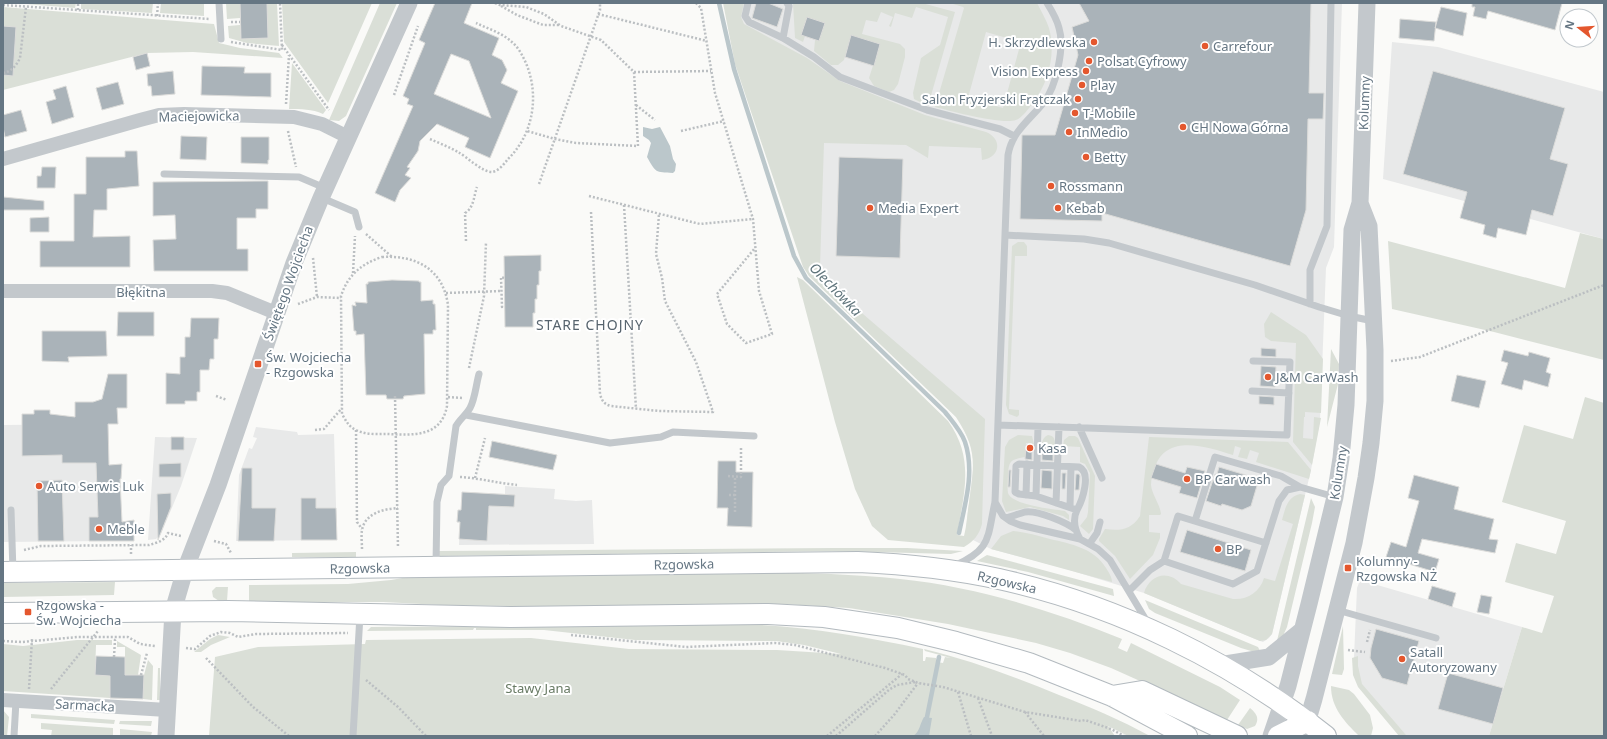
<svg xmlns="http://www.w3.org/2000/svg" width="1607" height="739" viewBox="0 0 1607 739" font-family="'Noto Sans',sans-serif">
	<rect width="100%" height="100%" fill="#fafaf8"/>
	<!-- built -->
	<path fill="#e8e9e9" d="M732 3H1342L1334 247 1326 268 1320 420 1311 470 1272 634 1269 638 1263 642 1260 641 1144 593 1063 568 991 549 965 536 973 470V459L971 446 965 432 956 417 935 396 809 276Z
		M1392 42 1438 47 1604 92V239L1383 179Z
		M108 424 110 541 3 542V425Z
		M256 427 297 432 298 435 334 434 337 540 236 541 239 475 249 448 252 449 257 438 253 437Z
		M155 437 197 438 181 486 161 534 156 539 148 540Z
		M505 486 555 489 554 499 576 501 592 500 594 544 459 545 460 523 457 522 458 510H461L462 492 505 494Z
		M1360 580 1522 627 1489 736H1407L1359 684 1354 657 1357 588Z"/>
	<!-- green -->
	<path fill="#dadfd7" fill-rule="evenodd" d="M26 3H76L75 8 26 4Z
		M81 3H153L152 13 81 9Z
		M161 3H204V16L160 13Z
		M226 3H240V18L227 19Z
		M267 3H277L279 46 247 43 229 38 228 26 240 25 241 39 268 38Z
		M282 3H372L328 103 284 42Z
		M380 3H397L346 116 339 121 329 120Z
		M723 3H744L741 17 744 24 807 58 840 81 925 115 986 132C1003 139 1000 158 982 160L981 148 929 146 928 158 906 145 824 143 820 267 822 276 827 283 985 419 982 524C979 535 974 541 964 547L888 540 872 526 855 489 835 422 797 277 803 280 948 421C975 458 964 494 957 535L964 536C967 525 967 514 969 503 974 466 978 450 956 417L809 276 803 267 735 64Z
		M793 3H922L955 12 928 106 914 99 913 93 921 58 940 45 948 17 916 7 912 18 895 13 891 27 889 26 893 17 881 12 877 22 866 20 862 34 900 44 905 49V57L898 84 894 90 889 92 874 86 869 78 880 44 851 36 844 60 838 65H831L814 51 815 40 819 41 805 36 803 42 795 38Z
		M950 3H1037C1041 11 1046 19 1049 28 1056 53 1049 82 1033 103 1029 108 1022 118 1016 120 1002 125 951 111 935 107L964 8 963 7ZM986 32 1021 42 1003 108 968 98Z
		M3 7 214 24 219 43 240 48 279 53 283 58 193 52 147 53 3 90V52H14L16 27 3 26Z
		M292 63 326 110 323 114C312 109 301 109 289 109Z
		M1580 233 1604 239V360L1494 332 1392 309 1388 241 1565 288Z
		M1018 242H1024L1027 246V256H1015L1009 409 1019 410V415L1017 417 1009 414 1006 405 1012 246Z
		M1271 312 1306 335 1323 359 1321 413 1305 412V417H1304L1303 438 1313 439 1314 417 1321 418 1312 465 1293 442 1296 343 1271 341 1265 337 1264 324Z
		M1331 349 1339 364 1338 384 1327 427Z
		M1585 397 1604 403V736H1489L1522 627 1542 633 1554 596 1505 582 1516 543 1556 554 1566 521 1502 502 1524 425 1573 439Z
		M1018 435 1032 436 1034 444 1026 443 1025 457C1012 460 1009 459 1008 474 1008 480 1007 487 1008 493 1012 505 1053 509 1065 511L1069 515V520L1063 516 1030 507 1006 512 1002 501 1005 447 1009 440Z
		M1048 435C1055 436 1055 440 1055 446L1046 445V455L1041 452C1042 445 1041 438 1048 435Z
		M1069 436H1075L1078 438 1095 476 1093 529 1089 534 1080 526 1087 517 1088 512 1090 473 1085 464 1080 462V447L1063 446 1064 440Z
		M1149 437 1288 442 1311 470 1309 479 1256 462 1259 453 1250 450 1247 459 1238 457 1241 448 1235 446 1233 455C1207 447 1167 433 1155 467 1153 473 1151 479 1151 485 1152 495 1160 504 1161 514L1160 515H1149V532L1160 533V538L1153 555 1130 579 1115 556 1099 541V539L1105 529C1120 531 1131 530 1140 516Z
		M1300 494 1305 495 1272 634 1266 640 1260 641 1144 593C1149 575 1168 569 1181 584L1233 599C1247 600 1260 592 1264 578L1275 581 1293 524 1282 520C1285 509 1287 497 1300 494Z
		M1311 498 1315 507 1312 523 1287 627 1282 638 1276 645Z
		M1013 531C1026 532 1038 536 1050 539 1071 544 1094 548 1106 568 1109 573 1112 577 1112 582L991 549 1001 536Z
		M835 548H907L963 551 951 554 835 551 439 556V551Z
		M356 552V557H292V553Z
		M987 555 1113 589 1114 596 1028 572 977 561Z
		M671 573C747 573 824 571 900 579 977 587 1051 610 1122 639L1118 648 1127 652 1131 643 1220 687 1240 700 1227 720 1111 668 1070 653 1036 643 948 624 849 608 784 604 582 607 441 605 383 602H249V585L348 584 391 580 426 574Z
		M115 582 114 595 3 597V583Z
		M216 587H228L227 601H219L213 597 212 591Z
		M1145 600 1258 647 1260 651H1251L1241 648 1155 613 1149 609Z
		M742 624C803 626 863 636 923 649V661H925L926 657 936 658 937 662 943 663 945 657 951 658 925 651 924 649C970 660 1015 677 1059 695 1090 707 1121 720 1150 736H1128L1108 726 1115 736H209L215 657 258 647 365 644 366 640 531 638 629 649 777 650 841 654 804 645 776 641 635 640 544 630H476V628H474L473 630 367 631 371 627Z
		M1343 626 1344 669 1342 675 1332 674Z
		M218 635 230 637 211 645 201 652H194L210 639Z
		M77 640H112V645H96L95 675 110 676V698L3 691V644L23 646Z
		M117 641 141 655 138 675H125V647H117Z
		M1358 656V666L1362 684 1407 736H1399L1358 687 1353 675 1352 658Z
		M148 660 153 666 152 700 143 699 144 675Z
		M158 668H160V700H157Z
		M1331 686 1349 690 1354 694 1370 715 1373 728 1371 736H1359C1345 722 1331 708 1331 686Z
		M1250 708C1256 713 1260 718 1255 726L1247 729 1238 725Z
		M3 710 9 717 7 736H3Z
		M31 714 115 720 114 724 31 718Z
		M120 721H152L151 726 119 724Z
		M41 723 113 728V736H51L52 730 41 729Z
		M120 729 152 732 151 736H120Z"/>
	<!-- water -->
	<path fill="#bbc7cb" d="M643 127 652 129 660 127 670 146 673 159 676 164 675 171 673 173C655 172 656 173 647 157L651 143 649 140 643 136Z
		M924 717 932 718 929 736H913C920 732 920 723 924 717Z"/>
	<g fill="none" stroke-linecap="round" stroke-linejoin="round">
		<!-- stream -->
		<path stroke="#bbc7cb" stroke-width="4.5" d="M719 3 734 69 794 256 806 278 945 412C952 421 961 431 965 442 975 472 965 504 959 533
			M926 722 939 657"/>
	</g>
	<!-- building -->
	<path fill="#aab3b9" stroke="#dcdcda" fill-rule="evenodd" d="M240 3H267L268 38 241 39Z
		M435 3H472L464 23 499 38 492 55 502 60 507 70 501 83 518 91 490 158 465 147 469 138 437 124 420 141 418 151 407 167 410 168 405 175 411 178 400 190 395 202 375 193 413 106 407 104 409 99 403 96 425 43 419 40ZM451 54 469 61 491 118 434 94Z
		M756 3H768L783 9 777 27 752 18Z
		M1079 3H1311L1309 93H1324L1323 119H1308L1306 210 1290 266 1102 213V221L1020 219 1022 135H1055L1078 55 1072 27 1089 21Z
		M1472 3H1562L1555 30 1488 11 1486 19 1473 16 1475 7H1472Z
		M1441 7 1467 13 1463 36 1435 28Z
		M807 17 825 23 819 41 801 35Z
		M1400 19 1436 22 1434 41 1399 38Z
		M3 26 16 27 13 76 3 75Z
		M851 35 880 44 874 66 845 57Z
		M147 53 150 66 136 70 133 57Z
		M202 66 245 67 244 73H271V97L201 95Z
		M173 71 175 94 152 96 151 86H148L147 74Z
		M1433 71 1565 108 1550 159 1568 164 1553 216 1532 210 1526 235 1498 228 1496 238 1483 234 1485 225 1460 218 1467 192 1403 174Z
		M118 82 124 104 102 110 96 88Z
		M66 86 74 117 52 124 46 102 56 99 53 90Z
		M21 110 27 131 5 137 3 127V115Z
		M181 136 207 137 206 160 180 159Z
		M241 137H269V160H268V164L241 163Z
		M125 151H137L139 186 107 189V210H94L93 237 130 236V267H40V241H74V194H86V157H125Z
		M839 157 903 159 900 258 836 256Z
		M42 167H56L55 188H37V176H41Z
		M268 181V209H256V218H237V249H248V271H154L153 240 176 239 175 215 153 216V182Z
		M3 197 44 201V210H3Z
		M49 217V232H30V218Z
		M541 255V271H539V285H537V299H535V313H533V327H505L504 256Z
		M392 280 419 281V282H421V301L433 300V304H435L436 330H433V334H424L425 394 404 396 403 399H387L386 395H366L364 334 356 335V331H354L352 305 356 306 355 302 367 303 366 284H368V282Z
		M118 312H154V336H117Z
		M191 318H219L218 339H214V359H210L209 370H200V392H197V401H185V404H166V373L180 374V357H185V337H190Z
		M42 331H106L107 356 68 357 69 362 42 361Z
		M1261 348 1276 349V357L1261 356Z
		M1504 350 1528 356 1529 352 1550 358 1546 372 1551 374 1548 387 1524 380 1522 390 1501 384 1508 363 1501 361Z
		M1261 366 1276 367 1275 387 1260 386Z
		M108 374H127V408H117L118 424H108L109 465 122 464 121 479H120L122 522 134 520V541H89V517H98L96 463H62V455L22 456V414H34V410H50V414L75 417V402H93L102 399Z
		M1457 375 1486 381 1479 408 1451 401Z
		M1259 396 1274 397V405L1259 404Z
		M171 437H184V450H171Z
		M492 441 557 455 553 470 489 457Z
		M1026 445H1032V460L1025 459Z
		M1042 446H1053V461L1042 460Z
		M718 461H736V472H753L752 527 727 526 728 508H717Z
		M181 463V477H159V464Z
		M1156 464 1185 473 1187 467 1205 471 1197 498 1179 493 1181 487 1151 478Z
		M1219 467 1259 479 1251 506 1242 510 1222 504 1221 506 1206 501 1215 474H1217Z
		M242 468H252V508H276L274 541H238Z
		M1009 470H1011L1010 487H1008Z
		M1042 470 1052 471V489L1041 488Z
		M1062 473H1066L1065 489H1062Z
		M1076 474H1079L1080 476 1079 490H1075Z
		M1414 475 1459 487 1454 509 1494 519 1489 539 1498 540 1495 553 1422 539 1418 553 1439 559 1435 572 1386 557 1391 542 1406 547 1419 501 1408 498Z
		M62 480 64 541H38L37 481Z
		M462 492 515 495 514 507 489 506 487 541 459 539 460 522H457L458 510H461Z
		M171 493V507L158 540 157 494Z
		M301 498H316V508H336L337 540H301Z
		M1187 530 1251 550 1245 571 1180 552Z
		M1432 586 1456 593 1452 607 1428 599Z
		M1481 595 1492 597 1489 614 1477 612Z
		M1376 629 1419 641 1407 685 1382 678 1370 658 1371 648Z
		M96 656 125 657V675H144L143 699 110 698V676L95 675Z
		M1448 673 1503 688 1493 724 1438 709Z"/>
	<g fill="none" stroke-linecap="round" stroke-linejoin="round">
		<defs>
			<path id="secondary" d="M3 572 858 562C905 564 953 569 999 579 1117 605 1231 661 1326 736
				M3 613 228 611 511 617 768 614 824 617 898 628 956 642 1029 663 1112 696 1187 736
				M1112 696 1142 691 1237 736
				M1278 736 1308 721"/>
		</defs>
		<!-- secondary casing -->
		<use href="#secondary" stroke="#b3babf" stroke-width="22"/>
		<!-- path -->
		<path stroke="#bbbfc2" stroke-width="2.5" stroke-dasharray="2 2" stroke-linecap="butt" d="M495 3 500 5 526 7 544 14 561 26 601 40 634 72 638 146 576 143 555 139 527 131
			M696 3 701 8 715 93 753 219 759 291 772 334 746 343 727 324 717 294 755 248
			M3 5 210 19
			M501 6 517 15 543 25H560
			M78 10V3
			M598 14 707 41
			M157 16 158 3
			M231 22H240
			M231 42 282 50 280 3
			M282 45 329 110
			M634 72 711 71
			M3 73C12 71 16 66 20 58L26 7
			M394 95 418 26
			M286 104 289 55
			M636 105 655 120
			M288 131 296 167
			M681 131 724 121
			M430 139C439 143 449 147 458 152 467 157 482 172 492 172 499 171 504 164 508 159 537 131 541 84 519 50 509 35 491 30 476 23
			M539 184 600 10V3
			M589 196 700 224 753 219
			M624 205 636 409
			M591 212 600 394C602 401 604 404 611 406L659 411 713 412 696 362 665 301 662 278 656 254 659 214
			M366 234 392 257
			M466 241 465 213C474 208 474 195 477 187
			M382 257C416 255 443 269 448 305L447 406C441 438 412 435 387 434 377 434 366 435 356 430 349 427 346 421 342 414L341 296C348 275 361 264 382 257Z
			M313 258 317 297
			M353 273 355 236
			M504 278 501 277 502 307 504 306
			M446 293 501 291
			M298 304 317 297 341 298
			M1391 361 1420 357 1604 285
			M469 368 484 296 486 242
			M216 396 227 400
			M395 396 398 548
			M448 397 463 398
			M315 430 324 429 342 408
			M356 430 357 522 362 529
			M728 476 741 477V446
			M460 477C479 478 497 483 517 485
			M475 478 485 438
			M729 495H735
			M735 512V476
			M214 541 226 544 231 553
			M362 549C362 543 361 536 362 530 365 513 384 509 398 508
			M24 550 41 546 149 545C156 543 165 541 168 533L181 536
			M131 554V545
			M571 635 686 647 775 643 795 645 885 668 905 675 908 679 918 683 943 687 1025 712 1081 721 1085 720 1111 729 1124 736
			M3 641 22 642 78 637H128L140 644 155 646
			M1367 642 1370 630
			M186 648 195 649 210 636 221 632 230 633 238 637 256 634 348 633
			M1348 650 1365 652
			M114 657 115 640 117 638
			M206 658 253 707 289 736
			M141 675 147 653
			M366 680 398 707 426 736
			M29 689 32 639
			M51 689 98 631
			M958 692 971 736
			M978 698 992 736
			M1025 712 1044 736
			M827 736 902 674
			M836 736 890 689 897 685 915 682
			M875 736 894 715 918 683"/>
		<!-- service -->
		<path stroke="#c3c8cc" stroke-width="7" d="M219 3 221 39
			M748 3 745 16 749 22 783 38 814 57 840 77 927 110 1000 129 1014 136
			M783 38 789 6 787 3
			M164 174 299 177 325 188
			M322 198 355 212 359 227
			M1005 235 1084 239 1109 243 1255 285 1319 307 1349 316 1373 321
			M1310 304V270L1327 226 1331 3
			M1252 391 1289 393
			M466 415 610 443 661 437 673 432 754 436
			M998 425 1287 435 1290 362 1253 361
			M1079 427 1102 478
			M1026 495 1027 464
			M1036 496 1038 427
			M995 502 1003 516 1010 521 1020 525 1080 539 1098 549 1110 560 1149 625
			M1056 503 1059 427
			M1070 507 1071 467
			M11 510 13 572
			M1077 510C1082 501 1092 473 1079 467L1019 464 1016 466 1015 492 1019 494 1036 496 1077 510C1072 520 1075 530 1080 539
			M1006 518C1012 516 1019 514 1025 512 1037 510 1066 522 1076 530
			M1195 521 1215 457 1281 476 1300 487
			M1090 543 1097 533 1100 522
			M1164 561 1233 584 1257 571 1279 501 1287 490 1300 487 1335 497
			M436 565 437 502 441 485 449 476 456 426C460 419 466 415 470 408 475 399 476 385 479 374
			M954 566C992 549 987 538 995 502L1008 155C1012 131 1030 120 1044 102 1056 87 1065 47 1059 28 1057 19 1052 11 1047 3
			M1129 591 1150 570 1164 561 1178 516 1266 543
			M1337 610 1436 638
			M14 736 16 701
			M353 736 360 615"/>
		<!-- minor -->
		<path stroke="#c3c8cc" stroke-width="14" d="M3 159 140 120 159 115 184 114 294 117 322 124 348 137
			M3 291H212L227 293 276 313
			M3 700 167 710"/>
		<!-- tertiary -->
		<path stroke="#c3c8cc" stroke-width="17" d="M1219 665 1269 657 1302 630
			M166 736 173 611 185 570 218 485 294 263 321 198 409 3
			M1271 736 1288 686 1309 604 1335 497 1341 458 1346 405 1352 230 1360 203 1367 3
			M1303 736 1314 699 1354 543 1366 478 1371 443 1375 401V350L1369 226 1360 203"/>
		<!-- secondary -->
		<use href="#secondary" stroke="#fff" stroke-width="20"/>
	</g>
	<!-- markers -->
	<g fill="#e4572e" stroke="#fff" stroke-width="1.5">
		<circle cx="1094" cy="42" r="4"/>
		<circle cx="1205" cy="46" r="4"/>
		<circle cx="1089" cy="61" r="4"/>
		<circle cx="1086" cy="71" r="4"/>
		<circle cx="1082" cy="85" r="4"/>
		<circle cx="1078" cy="99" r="4"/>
		<circle cx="1075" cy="113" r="4"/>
		<circle cx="1183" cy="127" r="4"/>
		<circle cx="1069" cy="132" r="4"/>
		<circle cx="1086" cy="157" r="4"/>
		<circle cx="1051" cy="186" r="4"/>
		<circle cx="870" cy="208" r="4"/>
		<circle cx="1058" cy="208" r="4"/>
		<rect x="254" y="360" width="8" height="8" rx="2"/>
		<circle cx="1268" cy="377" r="4"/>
		<circle cx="1030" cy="448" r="4"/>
		<circle cx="1187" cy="479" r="4"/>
		<circle cx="39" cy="486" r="4"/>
		<circle cx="99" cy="529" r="4"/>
		<circle cx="1218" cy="549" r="4"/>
		<rect x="1344" y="564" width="8" height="8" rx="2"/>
		<rect x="24" y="608" width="8" height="8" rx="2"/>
		<circle cx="1402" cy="659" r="4"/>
	</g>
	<g text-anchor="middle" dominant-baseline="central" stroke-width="4" stroke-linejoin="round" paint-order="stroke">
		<!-- poi labels -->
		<g font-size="13" fill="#657683" stroke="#fff" text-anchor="start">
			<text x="1086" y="42" text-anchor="end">H. Skrzydlewska</text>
			<text x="1213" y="46">Carrefour</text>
			<text x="1097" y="61">Polsat Cyfrowy</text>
			<text x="1078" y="71" text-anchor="end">Vision Express</text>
			<text x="1090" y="85">Play</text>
			<text x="1070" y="99" text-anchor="end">Salon Fryzjerski Frątczak</text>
			<text x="1083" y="113">T-Mobile</text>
			<text x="1191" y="127">CH Nowa Górna</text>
			<text x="1077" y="132">InMedio</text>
			<text x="1094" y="157">Betty</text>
			<text x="1059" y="186">Rossmann</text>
			<text x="878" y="208">Media Expert</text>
			<text x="1066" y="208">Kebab</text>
			<text x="266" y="357">Św. Wojciecha<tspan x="266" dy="15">- Rzgowska</tspan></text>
			<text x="1276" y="377">J&amp;M CarWash</text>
			<text x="1038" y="448">Kasa</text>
			<text x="1195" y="479">BP Car wash</text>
			<text x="47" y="486">Auto Serwis Luk</text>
			<text x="107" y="529">Meble</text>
			<text x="1226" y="549">BP</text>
			<text x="1356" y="561">Kolumny -<tspan x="1356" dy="15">Rzgowska NŻ</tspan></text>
			<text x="36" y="605">Rzgowska -<tspan x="36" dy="15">Św. Wojciecha</tspan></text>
			<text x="1410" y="652">Satall<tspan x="1410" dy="15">Autoryzowany</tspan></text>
		</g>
		<!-- street labels -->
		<g font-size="13" fill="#657683" stroke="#fff">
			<text transform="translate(1364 103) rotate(-88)">Kolumny</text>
			<text transform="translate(199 116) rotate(-1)">Maciejowicka</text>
			<text transform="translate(288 283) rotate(-70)">Świętego Wojciecha</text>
			<text x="141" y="292">Błękitna</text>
			<text transform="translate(1338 473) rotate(-81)">Kolumny</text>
			<text transform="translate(684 564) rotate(-1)">Rzgowska</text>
			<text transform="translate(360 568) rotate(-1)">Rzgowska</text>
			<text transform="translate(1007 582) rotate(13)">Rzgowska</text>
			<text transform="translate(85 705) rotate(3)">Sarmacka</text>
		</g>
		<!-- park labels -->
		<g font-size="13" fill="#687a64" stroke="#fff">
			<text x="538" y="688">Stawy Jana</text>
		</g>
		<!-- water labels -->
		<g font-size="14" font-style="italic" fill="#60757c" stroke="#fff">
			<text transform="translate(836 289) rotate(46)">Olechówka</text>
		</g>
		<!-- neighbourhood labels -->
		<g font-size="14" letter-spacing="1" fill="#57646e" stroke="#fff">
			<text x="590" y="324">STARE CHOJNY</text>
		</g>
	</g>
	<!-- border -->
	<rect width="1607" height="739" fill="none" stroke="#657683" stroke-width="8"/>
	<!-- north arrow -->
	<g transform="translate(1579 28) rotate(287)"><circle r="19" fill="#ffffff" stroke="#c1c8cd"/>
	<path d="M0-3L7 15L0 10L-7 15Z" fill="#e4572e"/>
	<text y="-6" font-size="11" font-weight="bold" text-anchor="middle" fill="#657683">N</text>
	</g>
</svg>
